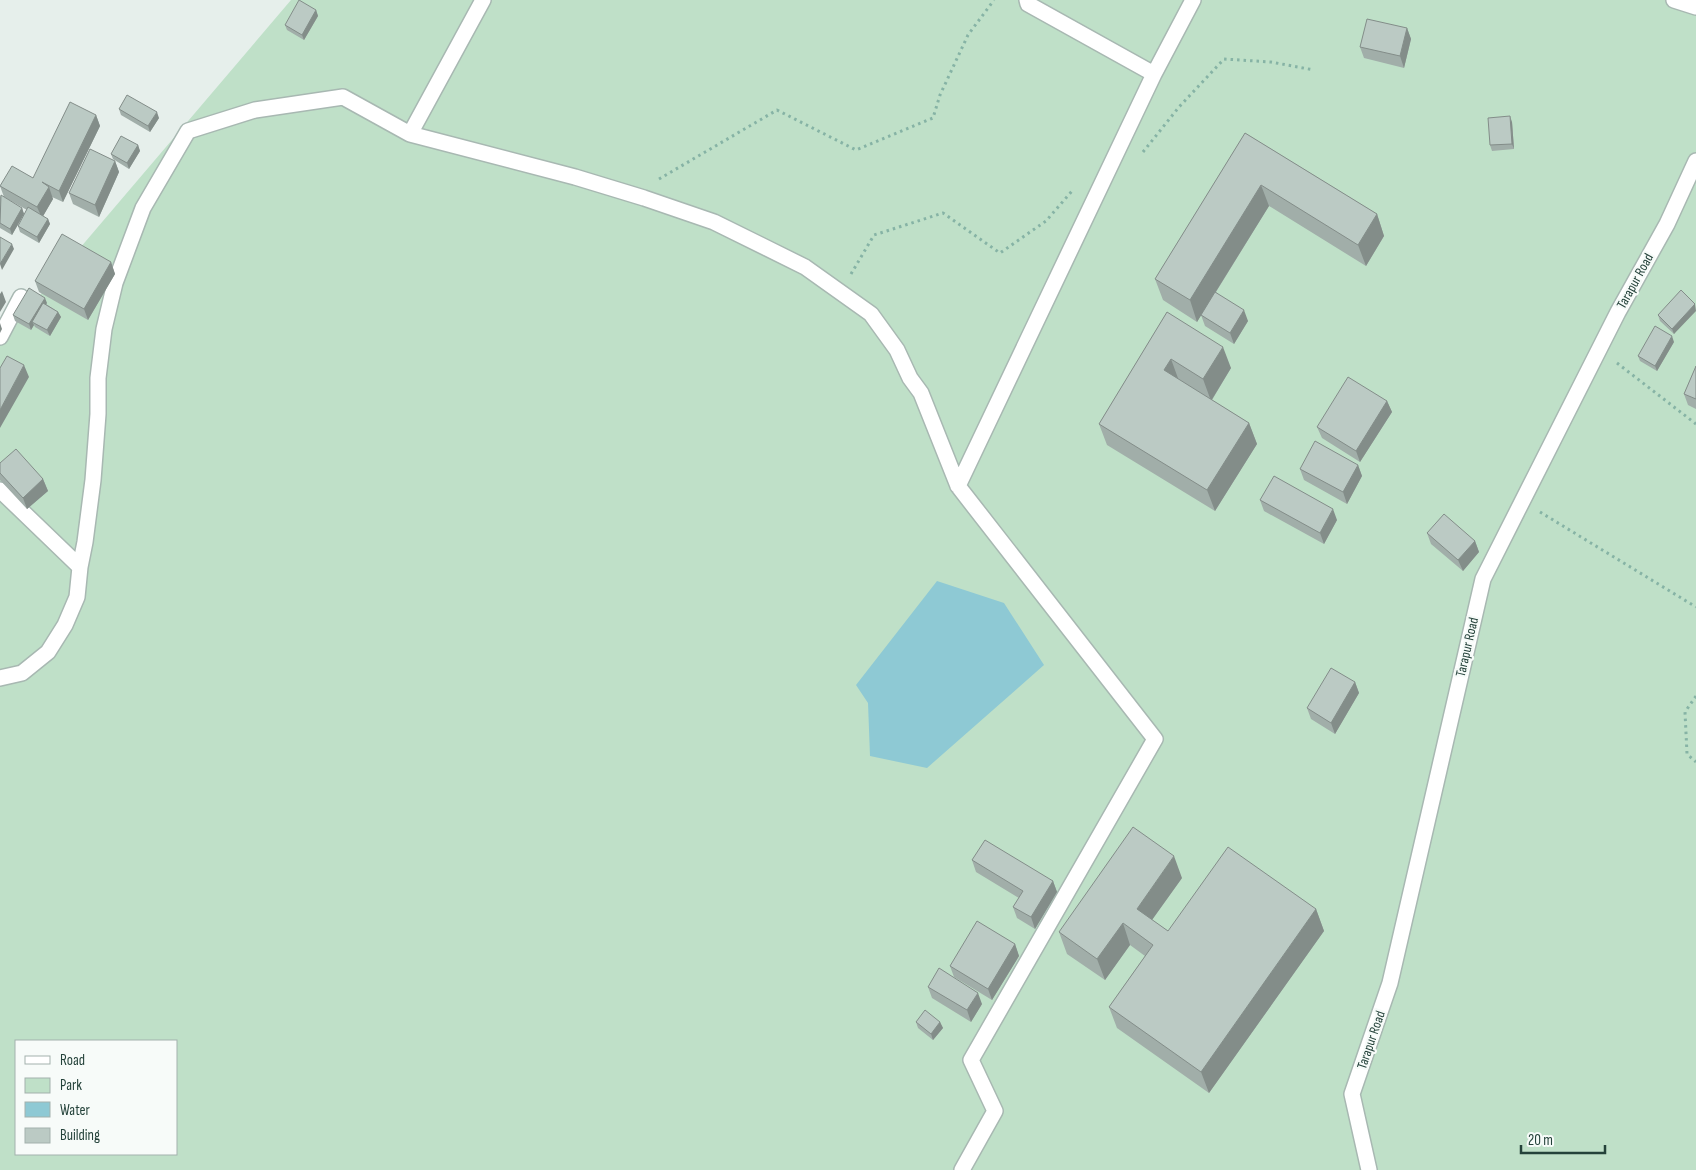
<svg xmlns="http://www.w3.org/2000/svg" width="1696" height="1170" viewBox="0 0 1696 1170" font-family="'Sofia Sans Condensed',sans-serif">
	<rect width="100%" height="100%" fill="#e6efeb"/>
	<!-- green -->
	<path fill="#bfe0c8" fill-rule="evenodd" d="M291 0H1696V1170H0V342ZM16 1041H176V1154H16Z"/>
	<!-- water -->
	<path fill="#8ec9d4" d="M937 581 1004 603 1044 665 927 768 870 756 868 703 856 685Z"/>
	<g fill="none" stroke-linecap="round" stroke-linejoin="round">
		<defs>
			<path id="minor" d="M1027 0 1028 4 1154 74
				M1674 0 1696 7
				M410 134 575 177 644 198 714 222 805 267 871 314 897 350 910 378 921 393 958 486
				M0 337 21 297
				M0 490 80 567 85 542 93 480 98 414V378L104 329 115 283 143 208 188 131 255 110 343 97 410 134 483 0
				M0 678 22 673 48 652 65 625 77 597 80 567
				M962 1170 995 1111 971 1060 1155 739 958 486 1154 74 1193 0
				M1369 1170 1352 1094 1390 983 1483 579 1618 312 1667 224 1696 161"/>
		</defs>
		<!-- minor casing -->
		<use href="#minor" stroke="#a8b8b2" stroke-width="18"/>
		<!-- path -->
		<path stroke="#86b3a5" stroke-width="3" stroke-dasharray="2.5 4" stroke-linecap="butt" d="M1143 152 1179 107 1224 59 1271 62 1314 70
			M659 179 777 110 856 150 933 118 940 95 968 35 994 0
			M851 274 874 235 943 213 1000 253 1046 221 1072 191
			M1617 363 1696 424
			M1540 512 1696 607
			M1696 696 1685 712 1687 754 1696 762"/>
		<!-- minor -->
		<use href="#minor" stroke="#fff" stroke-width="15"/>
	</g>
	<!-- wall -->
	<path fill="#a1aea9" d="M316 10 318 16 304 40 287 30 285 25Z
		M1407 28 1411 39 1404 68 1364 58 1360 47Z
		M119 109 159 118 150 132 121 115Z
		M96 115 100 126 63 202 52 197 53 199 43 216 48 219 50 224 39 243 20 232 18 226 27 210 4 197 0 186 33 178Z
		M1512 122 1514 149 1492 151 1490 145Z
		M1245 133 1377 214 1384 236 1366 266 1269 206 1216 292 1248 321 1234 344 1205 326 1201 315 1197 322 1163 300 1155 279Z
		M138 145 140 151 129 169 113 159 111 154Z
		M115 161 119 172 99 217 73 204 69 193Z
		M0 196 22 208 24 214 12 235 0 228Z
		M111 262 115 274 88 320 39 292 35 281Z
		M47 303 46 304 58 312 61 317 50 336 35 327 34 325 31 330 15 321 13 315Z
		M1695 304 1674 334 1660 321 1658 315Z
		M1167 312 1231 368 1212 400 1249 423 1257 444 1215 511 1107 445 1099 424Z
		M1674 342 1657 371 1640 361 1638 356Z
		M1696 366V409L1688 405 1684 394Z
		M1387 401 1392 412 1360 462 1322 438 1317 427Z
		M0 463 43 479 48 491 27 509 0 480Z
		M1358 465 1362 476 1347 504 1304 480 1300 469Z
		M1260 500 1337 520 1324 544 1264 511Z
		M1427 533 1475 541 1479 552 1463 571 1431 544Z
		M1355 682 1359 693 1335 734 1311 719 1307 708Z
		M972 860 1053 881 1057 892 1035 929 1017 918 1013 907 1019 898 976 872Z
		M1182 878 1152 920 1168 931 1316 909 1324 931 1209 1093 1117 1028 1109 1007 1145 956 1130 945 1105 980 1067 954 1059 932Z
		M1015 944 1019 956 992 1000 954 977 950 966Z
		M928 987 982 1004 971 1022 932 998Z
		M916 1022H940L943 1028 933 1040 918 1028Z"/>
	<!-- shaded-wall -->
	<path fill="#838d89" d="M316 10 318 16 304 40 302 35Z
		M1407 28 1411 39 1404 68 1400 56Z
		M157 112 159 118 150 132 148 126Z
		M96 115 100 126 63 202 59 191Z
		M1510 116 1512 122 1514 149 1512 144Z
		M138 145 140 151 129 169 127 163Z
		M115 161 119 172 99 217 95 205Z
		M1261 185 1269 206 1197 322 1190 300Z
		M49 187 53 199 42 218 37 207Z
		M22 208 24 214 12 235 10 229Z
		M1377 214 1384 236 1366 266 1358 245Z
		M48 219 50 224 39 243 37 237Z
		M12 244 14 249 2 270 0 264Z
		M111 262 115 274 88 320 84 309Z
		M2 291 6 302 0 312V294Z
		M45 298 47 303 35 323 32 322 34 325 31 330 29 324Z
		M1695 304 1696 311 1674 334 1672 329Z
		M1244 310 1248 321 1234 344 1230 333Z
		M58 312 61 317 50 336 47 330Z
		M0 323 2 329 0 333Z
		M1672 336 1674 342 1657 371 1655 366Z
		M1223 347 1231 368 1211 401 1203 379Z
		M1171 359 1179 381 1164 370Z
		M24 365 29 377 0 428V410Z
		M1387 401 1392 412 1360 462 1356 451Z
		M1249 423 1257 444 1215 511 1207 490Z
		M1358 465 1362 476 1347 504 1343 492Z
		M43 479 48 491 27 509 23 498Z
		M1333 509 1337 520 1324 544 1320 533Z
		M1475 541 1479 552 1463 571 1458 560Z
		M1355 682 1359 693 1335 734 1331 723Z
		M1174 856 1182 878 1144 931 1137 909Z
		M1053 881 1057 892 1035 929 1031 917Z
		M1316 909 1324 931 1209 1093 1201 1072Z
		M1123 923 1130 945 1105 980 1097 959Z
		M1015 944 1019 956 992 1000 988 989Z
		M978 993 982 1004 971 1022 967 1010Z
		M940 1022 943 1028 933 1040 931 1034Z"/>
	<!-- building -->
	<path fill="#bbcac4" stroke="#838d89" d="M299 0 316 10 302 35 285 25Z
		M1367 19 1407 28 1400 56 1360 47Z
		M127 95 157 112 148 126 119 109Z
		M70 102 96 115 59 191 42 182 49 187 37 207 0 186 12 166 33 178Z
		M1510 116 1512 144 1490 145 1488 118Z
		M1245 133 1377 214 1358 245 1261 185 1190 300 1155 279Z
		M121 136 138 145 127 163 111 154Z
		M90 149 115 161 95 205 69 193Z
		M1 195 22 208 10 229 0 223Z
		M28 207 48 219 37 237 18 226Z
		M62 234 111 262 84 309 35 281Z
		M0 237 12 244 0 264Z
		M29 288 45 298 29 324 13 315Z
		M1681 290 1695 304 1672 329 1658 315Z
		M1215 292 1244 310 1230 333 1201 315Z
		M43 303 58 312 47 330 32 322Z
		M1167 312 1223 347 1203 379 1171 359 1164 370 1249 423 1207 490 1099 424Z
		M1655 326 1672 336 1655 366 1638 356Z
		M7 356 24 365 0 410V368Z
		M1696 366V399L1684 394Z
		M1348 377 1387 401 1356 451 1317 427Z
		M1315 441 1358 465 1343 492 1300 469Z
		M16 449 43 479 23 498 0 473V463Z
		M1274 476 1333 509 1320 533 1260 500Z
		M1444 514 1475 541 1458 560 1427 533Z
		M1331 668 1355 682 1331 723 1307 708Z
		M1133 827 1174 856 1137 909 1168 931 1228 847 1316 909 1201 1072 1109 1007 1153 945 1123 923 1097 959 1059 932Z
		M985 840 1053 881 1031 917 1013 907 1023 891 972 860Z
		M977 921 1015 944 988 989 950 966Z
		M939 968 978 993 967 1010 928 987Z
		M925 1010 940 1022 931 1034 916 1022Z"/>
	<g text-anchor="middle" dominant-baseline="central" stroke-width="4.5" stroke-linejoin="round" paint-order="stroke">
		<!-- street labels -->
		<g font-size="14" fill="#24423a" stroke="#f7fbf9">
			<text transform="translate(1635 281) rotate(-61)">Tarapur Road</text>
			<text transform="translate(1467 647) rotate(-77)">Tarapur Road</text>
			<text transform="translate(1371 1040) rotate(-71)">Tarapur Road</text>
		</g>
	</g>
	<!-- legend -->
	<rect x="15" y="1040" width="162" height="115" fill="#f7fbf9" stroke="#a3b1ad"/>
	<rect x="25" y="1056" width="25" height="8" fill="#ffffff" stroke="#a3b1ad"/>
	<text x="60" y="1065" font-size="15" fill="#24423a">Road</text>
	<rect x="25" y="1078" width="25" height="15" fill="#bfe0c8" stroke="#a3b1ad"/>
	<text x="60" y="1090" font-size="15" fill="#24423a">Park</text>
	<rect x="25" y="1102" width="25" height="15" fill="#8ec9d4" stroke="#a3b1ad"/>
	<text x="60" y="1115" font-size="15" fill="#24423a">Water</text>
	<rect x="25" y="1128" width="25" height="15" fill="#bbcac4" stroke="#a3b1ad"/>
	<text x="60" y="1140" font-size="15" fill="#24423a">Building</text>
	<!-- scale -->
	<path d="M1521 1145v8h84v-8" fill="none" stroke="#24423a" stroke-width="2.5"/>
	<text x="1528" y="1145" font-size="15" fill="#24423a" stroke="#f7fbf9" stroke-width="4" paint-order="stroke">20 m</text>
</svg>
